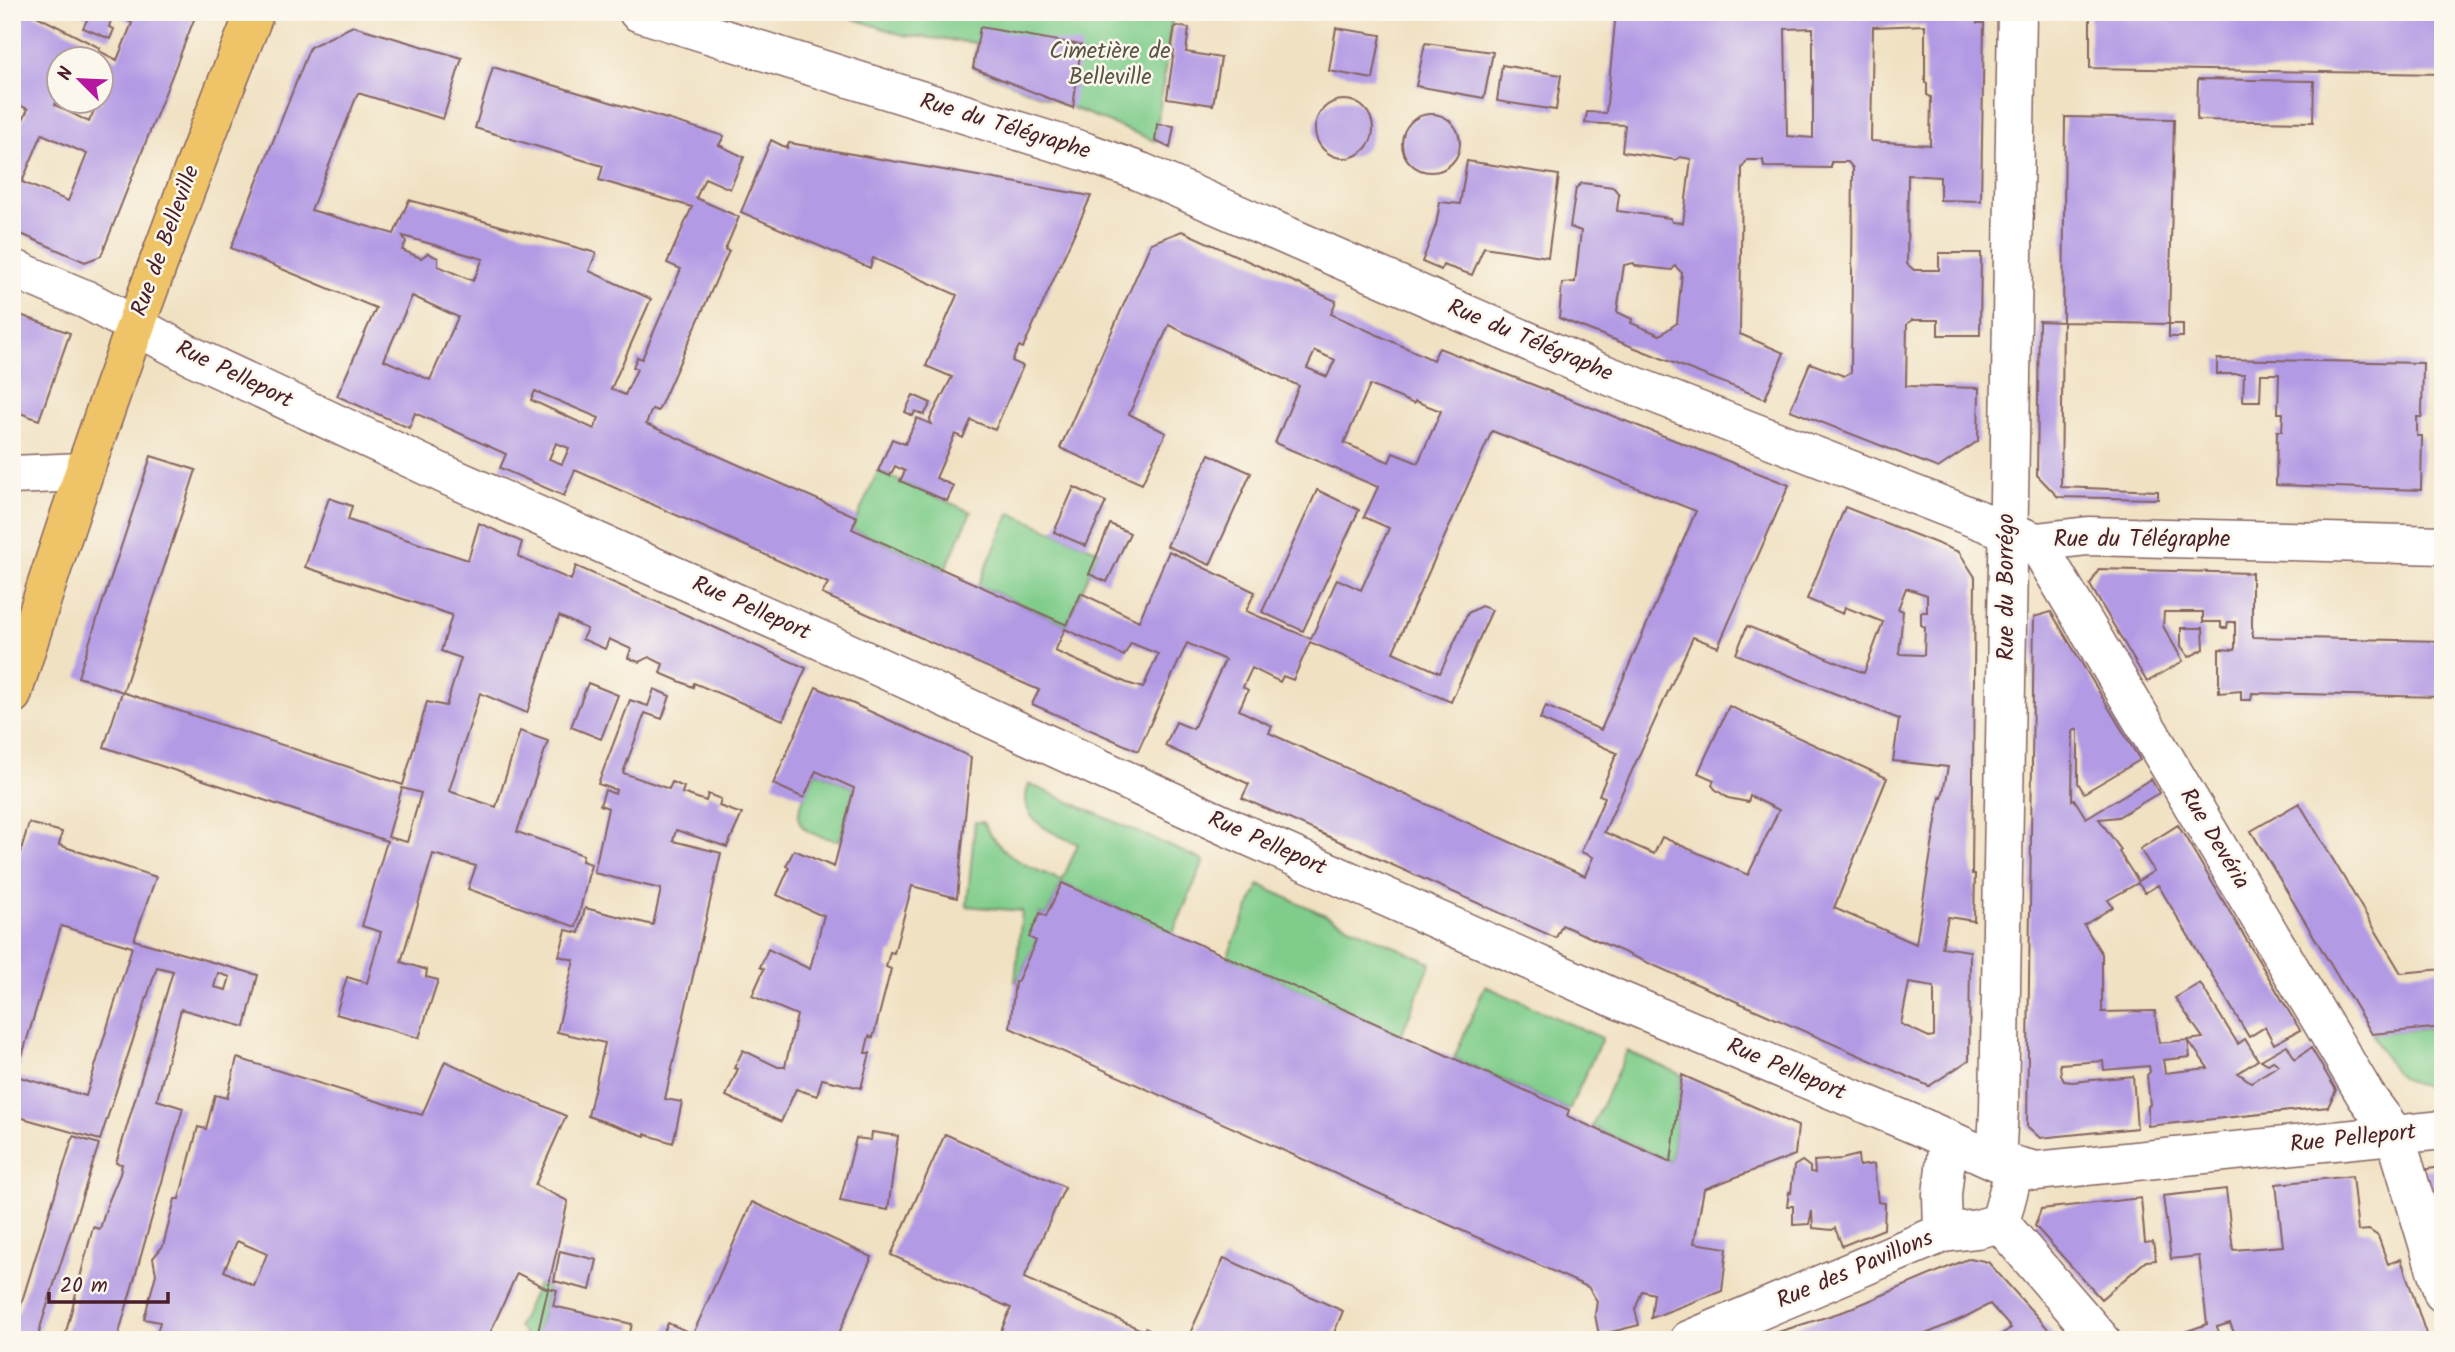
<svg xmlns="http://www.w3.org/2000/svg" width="2455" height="1352" viewBox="0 0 2455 1352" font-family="Kalam,sans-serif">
	<rect width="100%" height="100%" fill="#fbf7ec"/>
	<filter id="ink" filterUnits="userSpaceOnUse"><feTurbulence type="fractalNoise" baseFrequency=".0143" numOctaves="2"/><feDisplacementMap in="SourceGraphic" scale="14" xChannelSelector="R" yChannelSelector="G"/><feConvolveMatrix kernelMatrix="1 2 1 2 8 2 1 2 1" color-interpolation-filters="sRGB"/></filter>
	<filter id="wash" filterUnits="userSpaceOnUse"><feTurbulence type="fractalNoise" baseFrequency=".00686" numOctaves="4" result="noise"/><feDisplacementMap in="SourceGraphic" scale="28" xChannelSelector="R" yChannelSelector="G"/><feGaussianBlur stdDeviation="1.57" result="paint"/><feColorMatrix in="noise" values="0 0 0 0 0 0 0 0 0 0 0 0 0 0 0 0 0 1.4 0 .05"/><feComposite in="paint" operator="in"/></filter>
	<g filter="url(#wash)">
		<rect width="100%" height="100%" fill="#f0e1c2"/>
		<!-- green -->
		<path fill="#80cd8b" stroke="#65765b" stroke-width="2" d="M833 12H1173L1155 141 973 68 977 43 903 35Z
			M878 471 971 512 945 570 852 529Z
			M1010 513 1099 551 1067 625 978 585Z
			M816 771 854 788 840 841C782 830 796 815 816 771Z
			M1029 784 1204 861 1173 933 1062 883 1046 916 1040 913 1036 941 1017 982H1015L1022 911 967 906 975 822H983C1003 860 1025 864 1062 881L1078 844C1051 832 1015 820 1029 784Z
			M1259 885 1431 963 1401 1035 1227 957Z
			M1485 986 1602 1038 1569 1110 1454 1058Z
			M2443 1027V1085C2397 1090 2392 1069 2372 1034Z
			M1627 1051 1682 1075 1671 1162 1592 1127Z
			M538 1284 548 1289 536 1340H522L524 1332 518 1327Z"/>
		<g id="blocks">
			<!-- building -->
			<path fill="#b29ae4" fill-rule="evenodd" d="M12 12H29L100 48 99 51 117 60 132 23 113 13 109 27 114 29 110 39 83 28 88 18 77 12H197L101 256 85 262 12 230V143L28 109 12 102ZM60 60H102V102H80L95 108 89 122 55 105 60 95ZM42 134 87 154 68 201 22 182Z
				M1616 12H1978L1977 23H1984L1981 201 1940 200V177L1908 175 1907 264 1914 270H1939V253H1981L1980 335H1938V320H1912L1907 324 1906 386 1979 388 1978 441 1938 468 1790 410 1810 363 1844 376 1851 372 1853 168 1848 162H1831V168L1764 167 1763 160H1747L1742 168 1740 334 1784 353 1765 399 1559 318 1562 283 1575 282 1581 231 1570 227 1576 188 1582 183 1613 187 1619 194 1617 211 1670 218 1672 222 1683 223 1691 159 1680 157 1676 160 1624 152 1622 151 1625 125 1585 123 1587 112 1606 113ZM1925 25V83H1927V95L1931 97 1930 145 1871 141 1873 27ZM1813 28V138L1787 136 1785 29ZM1633 263 1636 266 1672 270 1675 266 1682 273 1677 323 1660 335 1631 323 1632 319 1617 312 1624 265Z
				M2090 12H2443V74L2090 68Z
				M353 26 462 58 443 119 358 93 311 210 394 234 409 200 596 253 589 271 651 299 611 389 625 395 637 369 633 367 637 357 642 359 681 269 667 263 692 207 599 180 603 166 475 128 493 67 724 136 719 145 744 157 730 189 705 178 696 198 739 217 725 250 729 251 658 411 652 409 646 424 857 517 852 529 1067 625 1081 593 1139 621 1169 551 1255 592 1246 611 1311 639 1337 579 1361 590 1389 528 1364 517 1378 487 1275 443 1299 386 1169 325 1129 414 1166 433 1142 484 1060 448 1151 243 1182 231 1336 301 1331 314 1433 360 1439 348 1789 485 1718 647 1693 637 1604 832 1654 854 1662 837 1748 875 1779 810 1750 796 1748 802 1728 798 1715 789 1712 785 1714 780 1698 773 1729 706 1887 778 1834 908 1916 944 1940 797 1942 798 1948 767 1893 761 1899 719 1736 654 1747 626 1864 673 1883 622 1845 607 1843 614 1807 599 1845 507 1959 552 1975 577 1972 874H1975L1974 921 1948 917 1942 947 1970 951 1969 1060 1929 1086 1562 925 1556 938 1242 798 1249 784 1165 746 1176 722 1193 729 1225 660 1187 643 1138 751 1032 704 1039 690 822 594 828 583 737 542 575 470 564 496 500 468 506 454 415 413 409 428 337 396 376 308 231 248 310 47ZM403 236 483 259 473 281 438 266V258L428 253 421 258 402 250 406 242ZM412 296 458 317 430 380 384 360ZM1315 351 1335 360 1327 377 1307 368ZM1370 385 1414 404 1415 401 1441 411 1418 463 1393 453 1389 462 1344 443ZM535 391 599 418 594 429 531 400ZM1492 431 1696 511 1601 730 1546 706 1540 719 1617 753 1599 795 1605 797 1581 852 1593 857 1585 876 1269 733 1272 726 1239 710 1248 690 1243 687 1252 668 1280 682 1283 676 1293 680 1310 642 1451 702 1492 610 1481 606 1468 613 1440 673 1393 652ZM556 443 569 448 562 464 549 459ZM1906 588 1927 595V612H1921V625L1925 627 1924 655 1899 654 1903 611 1898 609ZM1065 629 1124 656 1131 643 1158 654 1143 688 1127 683 1055 651ZM1909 983 1934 987V1036L1929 1037 1901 1024Z
				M1175 26 1189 28 1186 52 1221 58 1213 105 1167 98 1174 51 1171 50Z
				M980 27 1081 45 1073 108 973 68Z
				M1336 28 1381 35 1373 79 1329 71Z
				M1425 43 1493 52 1484 98 1416 86Z
				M1502 65 1561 75 1556 110 1497 101Z
				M2198 79 2314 81 2313 122 2197 120Z
				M1315 129a29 29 0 1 1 58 0a29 29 0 1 1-58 0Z
				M1402 143a29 29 0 1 1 58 0a29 29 0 1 1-58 0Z
				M2065 117 2174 119 2169 324 2063 322 2061 487 2158 491V499L2058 497 2037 475 2039 321 2063 322Z
				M1157 124 1174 126 1170 148 1155 141Z
				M771 140 787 148 789 143 1091 196 1023 348 1019 346 1012 361 1023 366 995 430 971 420 963 438 955 434 936 478 954 486 947 501 900 481 905 471 895 466 890 476 878 471 892 439 905 444 917 418 931 424 930 419 952 377 926 366 957 295 873 258 870 268 741 212Z
				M1467 161 1559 175 1548 257 1484 247 1472 275 1443 265 1441 270 1422 262 1436 225 1440 202 1460 204Z
				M12 312 70 333 39 420 12 410Z
				M2169 324H2183V337H2169Z
				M2217 359 2423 363 2422 417H2417V436H2422L2421 490 2276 485 2277 431H2282L2283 413H2278L2279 374H2261L2260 401H2243L2244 374H2217Z
				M913 395 931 403 924 415 915 411 913 416 905 412Z
				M1209 454 1251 473 1210 565 1167 546Z
				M151 456 196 470 123 692 78 677Z
				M1074 487 1106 502 1086 546 1054 532Z
				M1317 490 1359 510 1303 631 1262 612Z
				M329 498 352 506 348 520 468 560 479 523 522 542 518 556 525 560 571 580 576 566 806 668 783 720 694 683 693 687 660 673 663 664 649 657 639 662 628 658 631 649 609 639 605 649 582 639 587 629 559 616 527 713 480 693 449 791 496 807 520 731 548 741 517 832 583 855 582 861 591 864 576 927 468 889 476 866 433 854 401 962 427 970 426 977 438 980 419 1038 336 1014 347 977 367 983 381 932 362 926 387 841 104 747 122 692 403 785 427 702 446 706 461 658 441 651 452 615 305 567ZM402 788 421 793 407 842 388 837Z
				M1110 524 1130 533 1107 582 1089 574Z
				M2099 569 2252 573V637L2443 641V697L2252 693 2251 700H2241V691L2219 693V649L2235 650V622H2228L2227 628H2221V622H2203V612H2164L2163 626 2183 661 2147 682 2090 585Z
				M2051 612 2140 760 2084 793 2078 783V729L2073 731 2072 800 2074 799 2086 818 2151 779 2159 793 2118 817 2099 819 2121 850 2119 852 2138 881 2154 871 2140 849 2178 825 2300 1030 2274 1044 2265 1027 2249 1037 2158 885 2145 893 2138 883 2108 900 2113 907 2084 925 2102 954V1012L2155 1011 2159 1043 2188 1040 2190 1057 2163 1060 2165 1073 2208 1068 2188 1040 2203 1038 2175 998 2200 983 2238 1044 2245 1039 2258 1060 2238 1073 2251 1082 2279 1065 2273 1061 2268 1064 2261 1060 2287 1045 2295 1059 2311 1048 2336 1090 2328 1107 2148 1126V1106L2150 1105 2147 1075 2150 1072 2149 1066 2104 1070 2103 1061 2060 1064 2061 1075 2064 1081 2072 1082 2133 1076 2137 1128 2040 1138 2027 1126 2034 617Z
				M2181 628H2203L2204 649 2189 657 2181 646Z
				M588 683 618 695 601 739 571 727Z
				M816 687 971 757 957 898 912 886 894 953 890 952 886 967 891 969 873 1038 869 1036 865 1053H870L861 1088 822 1079 817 1096 796 1089 781 1122 726 1096 738 1069 734 1068 743 1050 778 1067H785L797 1015 752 996 764 969 760 967 768 949 810 969 824 915 818 914 777 895 789 868 786 866 794 850 834 867 854 788 816 771 804 798 773 784Z
				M654 689 670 696 662 719 645 713 623 773 669 789 672 782 684 787 682 793 706 801 708 794 721 799 719 806 742 814 727 847 676 830 673 841 721 853 665 1099 682 1102 673 1143 645 1134V1136L588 1116 605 1043 557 1032 574 960 559 956 566 930 579 933 585 908 653 925 661 889 594 873 608 808 600 805 605 790 615 794 616 790 598 784 630 700 648 706Z
				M2299 803 2401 973 2443 969V1027L2372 1034 2251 831Z
				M29 823 62 832 59 845 156 877 134 940 258 975 245 1027 181 1009 157 1100 183 1108 117 1340H64L93 1227 100 1229 107 1205 120 1174 122 1164 116 1163 173 971 157 967 100 1140 12 1115V880ZM61 926 132 947 86 1096 16 1076ZM218 973 230 977 226 990 214 987Z
				M1062 883 1569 1110 1567 1116 1671 1162 1682 1075 1798 1126 1795 1155 1704 1189 1694 1243 1727 1248 1722 1291 1651 1318 1654 1294 1642 1291 1635 1310 1639 1325 1599 1335 1595 1315 1597 1301 1588 1287 1010 1028 1015 982H1017L1036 941 1029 937 1040 913 1046 916Z
				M237 1058 422 1115 445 1061 566 1116 535 1185 568 1201 548 1288 557 1290 553 1306 632 1324 628 1340H536L548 1289 517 1273 487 1340H155L160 1322 144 1319 156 1274 153 1258 163 1246 175 1199H179L198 1127 206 1129 215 1095 227 1098ZM237 1241 267 1254 254 1286 224 1271Z
				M872 1132 898 1136 888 1210 840 1201 856 1138 871 1140Z
				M945 1134 1065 1187 1024 1278 1144 1331 1145 1328 1169 1340H997L1011 1308 891 1255Z
				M73 1136 99 1144 40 1328 38 1340 12 1337V1312L18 1314Z
				M1858 1155 1859 1166 1874 1164 1878 1202 1885 1203 1884 1229 1842 1246 1835 1228 1832 1230 1813 1228 1812 1211 1809 1224 1793 1225V1206H1787L1789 1192 1791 1193 1794 1166 1802 1161 1810 1167V1172L1815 1173 1814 1161 1842 1159Z
				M2443 1167V1236L2420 1170Z
				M2352 1176 2358 1231 2369 1230 2378 1236 2388 1264 2401 1259 2427 1337 2417 1340H2237L2230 1323 2217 1327 2222 1340H2162L2207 1324 2199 1256 2171 1259 2163 1196 2226 1189 2233 1250 2283 1246 2276 1184Z
				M2141 1198 2145 1243 2153 1242 2156 1260 2146 1261 2101 1299 2035 1226 2041 1209Z
				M752 1202 872 1257 836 1340H660L668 1323 693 1334Z
				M560 1251 597 1260 590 1290 554 1281Z
				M1224 1258 1343 1311 1331 1340H1187Z
				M1970 1258 1988 1262 2058 1340H1992L2011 1328 1990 1304 1963 1318 1912 1340H1753L1845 1311Z"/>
		</g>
	</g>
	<g filter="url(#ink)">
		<use href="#blocks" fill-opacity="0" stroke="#846360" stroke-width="2"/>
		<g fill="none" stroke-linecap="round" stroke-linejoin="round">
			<defs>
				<path id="minor" d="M638 12 1086 152 1141 172 1594 370 2036 542 2088 536 2443 545
					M12 268 87 300 192 356 446 475 827 643 1230 828 1614 998 1923 1128 1996 1161 2036 1171 2443 1130
					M12 475 83 472
					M2036 542 2366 1096 2395 1135 2443 1293
					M1996 1161 1999 1110 2017 12
					M2015 1167 2000 1223 2101 1340
					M1943 1233 1942 1195 1948 1140
					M1689 1340 1943 1233 1977 1229 2000 1223"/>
				<path id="major" d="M12 695C83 463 165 237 255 12"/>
			</defs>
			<!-- minor casing -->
			<use href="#minor" stroke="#846360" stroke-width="41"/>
			<!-- major casing -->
			<use href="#major" stroke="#846360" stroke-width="41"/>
			<!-- minor -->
			<use href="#minor" stroke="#fff" stroke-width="38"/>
			<!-- major -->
			<use href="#major" stroke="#efc469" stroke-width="38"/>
		</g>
	</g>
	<g text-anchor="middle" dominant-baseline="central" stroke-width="5" stroke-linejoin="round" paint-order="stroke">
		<!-- park labels -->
		<g font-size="23" fill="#5a5348" stroke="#fbf7ec">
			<text x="1110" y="52">Cimetière de<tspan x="1110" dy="26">Belleville</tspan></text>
		</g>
		<!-- street labels -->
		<g font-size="23" fill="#4a1f2b" stroke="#fbf7ec">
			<text transform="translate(1005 127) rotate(17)">Rue du Télégraphe</text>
			<text transform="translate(166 241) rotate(-70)">Rue de Belleville</text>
			<text transform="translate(1530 341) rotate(23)">Rue du Télégraphe</text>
			<text transform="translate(234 375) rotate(26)">Rue Pelleport</text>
			<text x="2142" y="540">Rue du Télégraphe</text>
			<text transform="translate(2007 587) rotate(-90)">Rue du Borrégo</text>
			<text transform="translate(751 609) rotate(24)">Rue Pelleport</text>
			<text transform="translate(2214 839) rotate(59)">Rue Devéria</text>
			<text transform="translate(1267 844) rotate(24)">Rue Pelleport</text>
			<text transform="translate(1786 1070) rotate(23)">Rue Pelleport</text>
			<text transform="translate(2353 1139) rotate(-6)">Rue Pelleport</text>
			<text transform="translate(1855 1270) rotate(-23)">Rue des Pavillons</text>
		</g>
	</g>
	<!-- margin -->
	<rect width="2455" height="1352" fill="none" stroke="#fbf7ec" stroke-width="42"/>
	<!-- north arrow -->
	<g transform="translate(80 80) rotate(294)"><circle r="33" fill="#fbf7ec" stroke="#b4a19f" stroke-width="2"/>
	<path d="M0-5L12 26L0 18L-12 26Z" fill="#b5179e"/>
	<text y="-10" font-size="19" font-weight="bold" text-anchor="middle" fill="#4a1f2b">N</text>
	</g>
	<!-- scale -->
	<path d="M49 1292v10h119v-10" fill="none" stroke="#4a1f2b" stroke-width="3.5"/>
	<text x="60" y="1292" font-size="21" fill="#4a1f2b" stroke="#fbf7ec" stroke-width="5" paint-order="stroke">20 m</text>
</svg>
